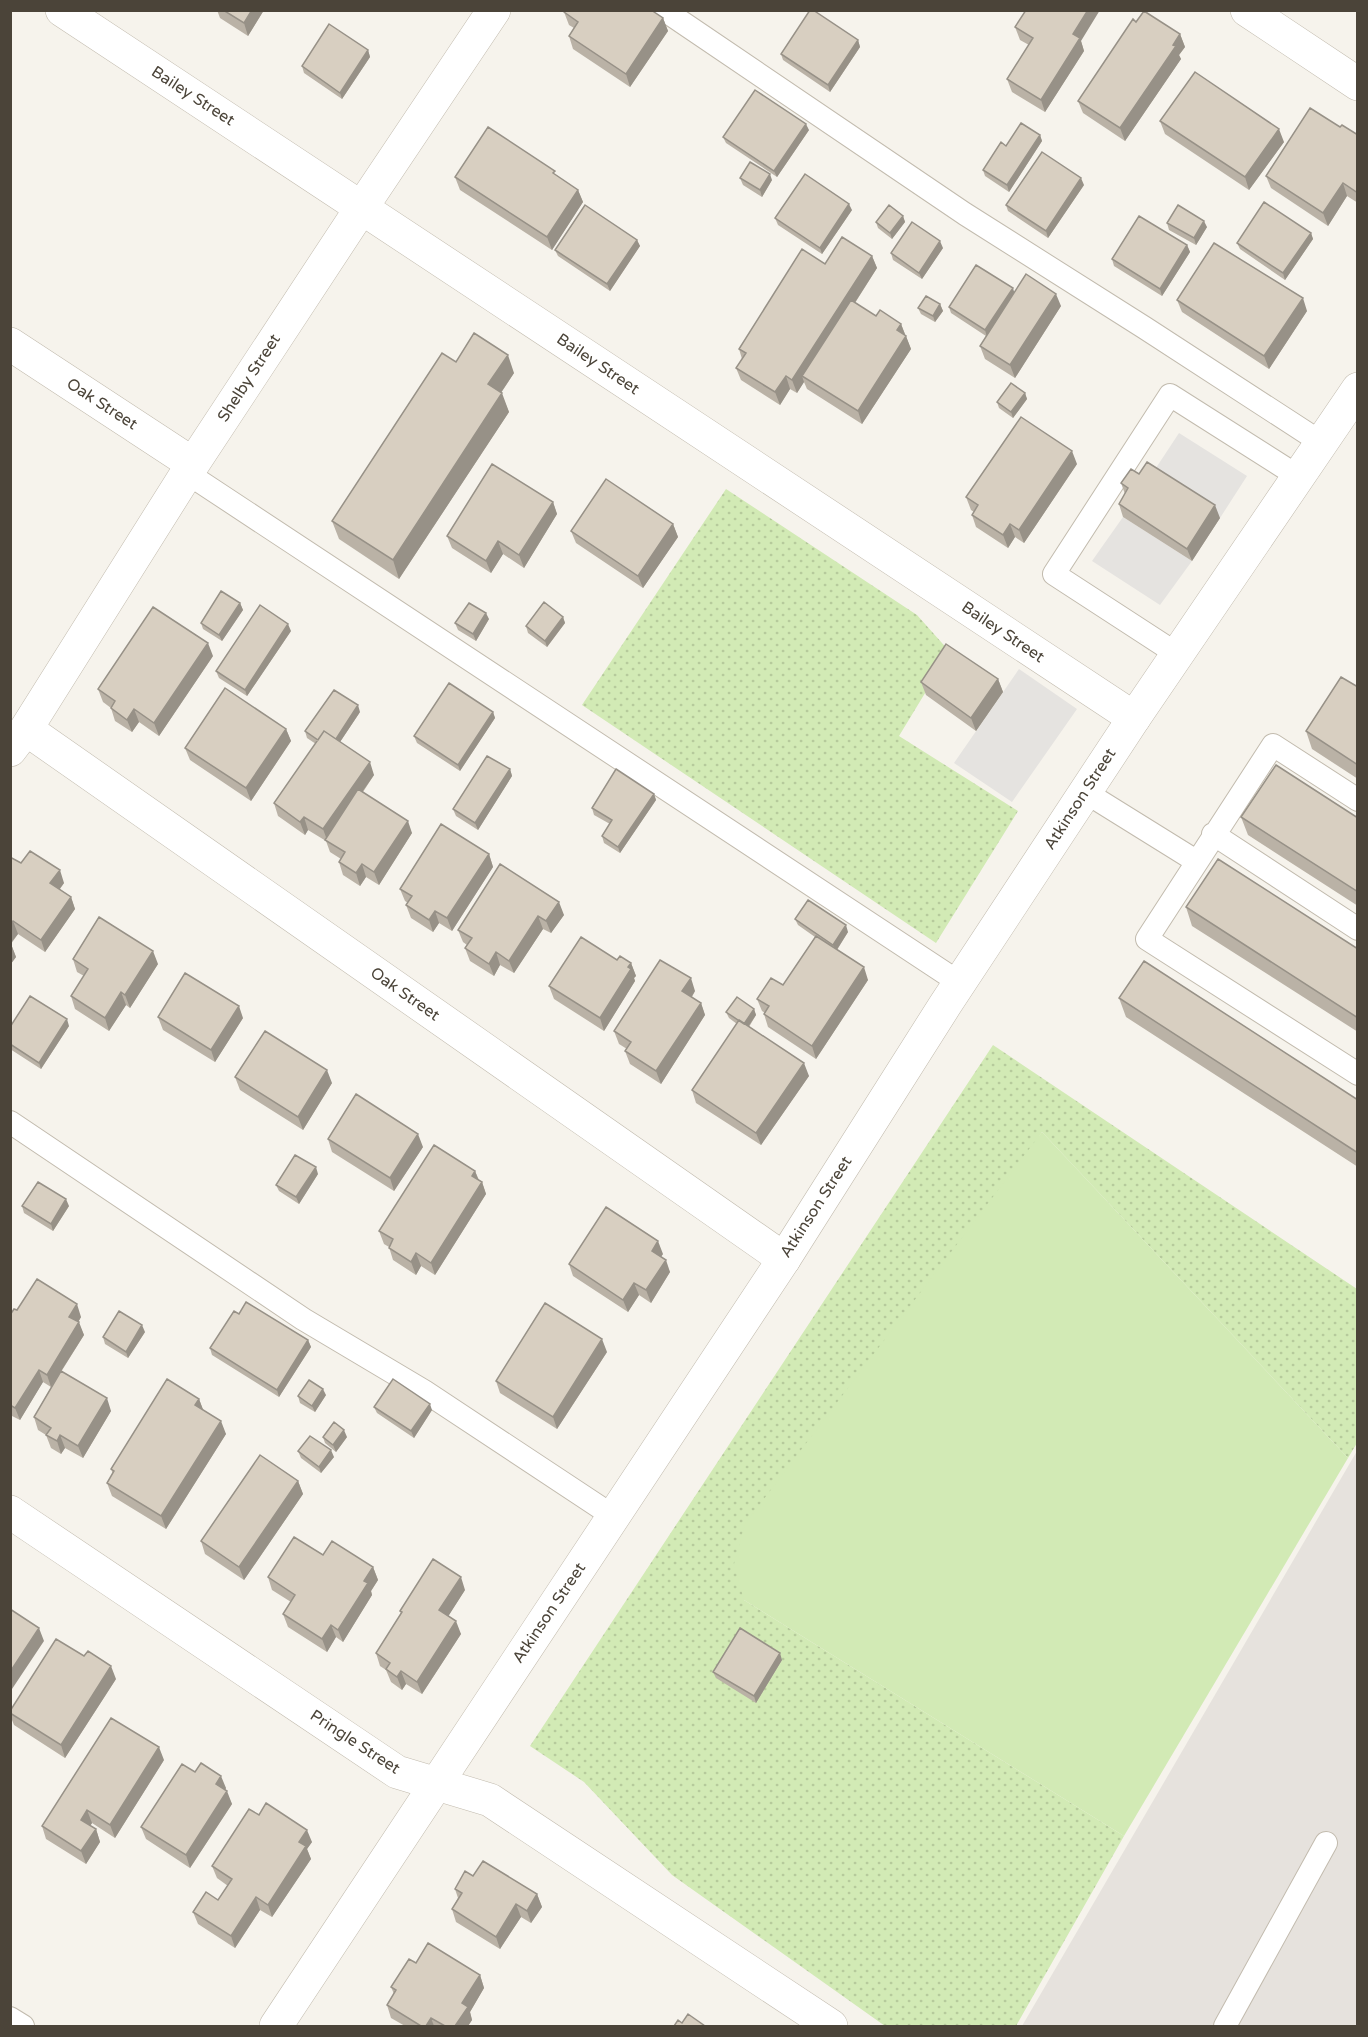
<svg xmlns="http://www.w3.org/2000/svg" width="1368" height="2037" viewBox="0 0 1368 2037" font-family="'Varela Round',sans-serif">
	<defs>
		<pattern id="grass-dots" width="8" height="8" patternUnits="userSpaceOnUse" patternTransform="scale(1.5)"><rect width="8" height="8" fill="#d2eab5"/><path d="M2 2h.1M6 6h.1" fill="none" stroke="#b6ca9c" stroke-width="1.8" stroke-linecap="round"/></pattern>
	</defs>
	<rect width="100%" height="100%" fill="#f6f3ec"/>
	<!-- industrial -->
	<path fill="#e6e2dd" d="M1357 1451V2026H1022Z"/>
	<!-- grass -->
	<path fill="url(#grass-dots)" d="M726 489 917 615 950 652 899 736 1018 811 936 943 582 705Z
		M993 1045 1357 1289V1443L1348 1458 1042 1132 744 1600 1124 1836 1016 2026H885L672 1875 584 1782 530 1746Z"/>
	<!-- park -->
	<path fill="#d2eab5" d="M1042 1132 1348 1458 1124 1836 744 1600 734 1564 745 1524Z"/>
	<!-- parking -->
	<path fill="#e5e3e0" d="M1179 433 1247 476 1220 518 1152 474Z
		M1123 517 1192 561 1160 605 1092 561Z
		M1019 669 1077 709 1012 802 954 763Z"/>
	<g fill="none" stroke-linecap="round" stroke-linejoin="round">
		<defs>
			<path id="service" d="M664 10 965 214 1145 328 1322 443
				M187 473 960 983
				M1177 654 1054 574 1170 395 1299 477
				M1085 792 1196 861
				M1358 800 1273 745 1147 939 1358 1074
				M1213 834 1358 929
				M10 1122 303 1319 424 1391 613 1516
				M10 2018 23 2026
				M1225 2026 1326 1843"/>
			<path id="minor" d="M62 10 1134 718
				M1247 10 1358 84
				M10 344 193 464
				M26 729 784 1259
				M10 750 26 729 187 473 362 207 494 10
				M10 1512 397 1772 490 1800 831 2026"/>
			<path id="tertiary" d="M276 2026 784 1259 945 1005 1134 718 1358 389"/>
		</defs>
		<!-- service casing -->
		<use href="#service" stroke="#c2bbae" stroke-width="24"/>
		<!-- minor casing -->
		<use href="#minor" stroke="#c2bbae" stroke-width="34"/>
		<!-- tertiary casing -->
		<use href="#tertiary" stroke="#c2bbae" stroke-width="34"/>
		<!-- service -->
		<use href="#service" stroke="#fff" stroke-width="22"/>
		<!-- minor -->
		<use href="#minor" stroke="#fff" stroke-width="33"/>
		<!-- tertiary -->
		<use href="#tertiary" stroke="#fff" stroke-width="33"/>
	</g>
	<!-- wall -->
	<path fill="#bab2a6" d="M217 10H264L248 36 220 18Z
		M564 12 663 18 668 31 630 87 573 49 569 36 574 28 569 25Z
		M1136 22 1180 34 1185 47 1179 55 1181 59 1125 141 1083 113 1078 101Z
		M1015 27 1081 41 1084 51 1045 112 1012 92 1007 79 1029 45 1020 40Z
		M858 40 860 47 830 92 783 60 781 54Z
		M368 50 370 57 342 99 304 73 302 66Z
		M1160 121 1284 142 1249 190 1165 134Z
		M1340 127 1358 135V203L1347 196 1328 226 1271 188 1266 176Z
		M809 130 777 177 726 143 723 137Z
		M1040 135 1042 141 1009 192 985 176 983 170 1006 146Z
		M556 175 578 190 583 202 552 250 460 190 455 177Z
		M740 178 772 180 762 197 743 185Z
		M1084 185 1048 238 1008 211 1006 205Z
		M852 210 822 254 778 225 775 218Z
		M903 216 905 222 892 239 878 228 876 222Z
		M1167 223 1207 227 1196 245 1169 230Z
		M1311 233 1313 239 1285 280 1240 249 1237 243Z
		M637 240 640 246 610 291 558 256 555 250Z
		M1187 245 1190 252 1162 296 1114 266 1112 259Z
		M943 248 922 279 893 260 891 253Z
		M872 256 877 268 855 303 876 316 901 324 911 349 862 424 807 389 804 382 797 393 790 389 780 405 741 380 736 368 742 359 739 349 825 264Z
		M1014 293 1061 306 1015 378 985 359 980 346 986 336 951 313 949 307Z
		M1177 300 1307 311 1269 369 1182 312Z
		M940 304 943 311 935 322 921 314 918 308Z
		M456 362 514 373 501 393 509 412 399 579 339 539 332 521Z
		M1025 393 1027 399 1013 418 999 408 997 402Z
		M1077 464 1024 543 1015 537 1008 548 976 527 972 515 974 512 971 510 966 497Z
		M1121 483 1220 518 1192 561 1123 517 1119 504 1125 494Z
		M553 502 557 514 524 568 503 554 491 573 452 548 447 536Z
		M673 524 678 537 643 588 576 543 571 531Z
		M240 603 243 610 222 641 203 629 201 623Z
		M563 617 565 623 547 647 528 633 526 626Z
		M489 619 476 641 458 630 455 623Z
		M291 631 247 696 219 678 216 671Z
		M213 656 159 736 139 722 132 732 115 721 111 708 103 702 98 689Z
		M998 679 1003 692 976 731 926 695 921 682Z
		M1358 687V779L1312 749 1306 731Z
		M360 712 340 742 374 775 363 792 412 833 379 885 366 877 360 886 343 875 339 862 341 859 330 852 326 841 308 830 305 835 278 816 274 803 316 744 307 738 305 731Z
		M493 712 495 718 460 771 417 743 414 736Z
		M286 729 291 741 251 801 190 760 185 748Z
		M510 769 512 776 478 830 456 816 453 809Z
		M654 794 656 800 620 853 604 843 602 836 610 824 594 815 592 808Z
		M1241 817 1358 818V906L1248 835Z
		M489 854 493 867 452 931 439 923 433 932 411 918 406 905 408 903 405 901 400 889Z
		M10 857 21 863 64 883 60 889 71 897 75 909 45 952 18 934 11 944 16 957 10 965Z
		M500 864 564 915 551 933 543 929 514 973 500 965 494 976 470 961 465 948 467 945 463 942 458 930Z
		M1186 907 1358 949V1032L1192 926Z
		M795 919 848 932 837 950 868 980 816 1059 768 1027 764 1014 765 1013 762 1011 757 999 783 985 815 937 798 925Z
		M73 959 158 964 130 1008 126 1005 109 1031 75 1009 71 996 84 976 77 972Z
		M617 960 631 963 636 976 634 978 635 981 604 1031 554 999 549 986Z
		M695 991 692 997 701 1003 705 1015 661 1084 630 1064 625 1051 627 1049 619 1044 614 1031Z
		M1119 998 1358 1100V1167L1126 1017Z
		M754 1009 756 1015 749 1027 809 1076 761 1145 696 1103 692 1090 737 1024 729 1018 726 1012Z
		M158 1017 243 1018 215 1062 163 1030Z
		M69 1026 41 1069 10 1049V1027Z
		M235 1077 332 1083 303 1130 240 1090Z
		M328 1139 423 1147 394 1191 332 1152Z
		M475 1171 479 1180 482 1182 486 1194 435 1275 421 1266 416 1275 393 1260 389 1247 384 1244 379 1231Z
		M318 1174 299 1204 279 1191 276 1185Z
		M22 1206H69L53 1231 24 1213Z
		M663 1254 661 1257 670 1272 651 1303 639 1295 628 1312 573 1276 569 1264Z
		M17 1310 81 1317 78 1322 84 1335 61 1372 111 1411 83 1458 65 1448 61 1454 51 1448 46 1435 38 1430 34 1417 51 1387 43 1382 20 1420 10 1415V1315Z
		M239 1314 308 1340 311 1347 279 1397 212 1355 210 1348Z
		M145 1332 128 1358 105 1344 103 1337Z
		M607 1352 557 1429 500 1393 496 1381Z
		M326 1395 315 1412 300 1403 298 1396Z
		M199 1399 203 1410 226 1434 166 1529 112 1496 107 1483 113 1474 111 1469Z
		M374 1407 432 1410 414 1438 377 1413Z
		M323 1437H347L336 1452 325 1443Z
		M298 1451 334 1457 321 1473 301 1458Z
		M298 1481 303 1494 244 1580 205 1554 201 1541Z
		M323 1555 373 1567 378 1580 371 1591 372 1595 343 1642 336 1637 327 1652 288 1627 283 1614 291 1602 272 1590 268 1577Z
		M465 1590 448 1616 461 1634 422 1694 406 1684 402 1690 391 1682 386 1670 380 1666 376 1653 401 1614 400 1611Z
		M782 1660 756 1703 716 1678 713 1672Z
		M116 1679 65 1758 14 1725 10 1715V1711Z
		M164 1760 115 1838 92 1823 90 1826 96 1829 100 1842 86 1864 46 1839 42 1826Z
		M195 1772 226 1788 225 1790 232 1804 190 1868 146 1839 141 1827Z
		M259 1815 312 1842 307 1849 311 1859 272 1917 260 1910 235 1948 198 1924 193 1912 218 1900 228 1886 217 1878 212 1866Z
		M455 1889 537 1894 542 1907 531 1923 521 1917 500 1949 456 1922 452 1909 458 1898Z
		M416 1963 480 1975 484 1988 470 2012 472 2020 468 2026H405L391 2018 387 2005 394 1994 391 1987Z"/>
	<!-- shaded-wall -->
	<path fill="#979187" d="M252 10H264L248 36 244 23Z
		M1088 10H1100L1081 41 1084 51 1045 112 1041 100 1073 34Z
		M663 18 668 31 630 87 626 74Z
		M1180 34 1185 47 1179 55 1181 59 1125 141 1120 128Z
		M858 40 860 47 830 92 828 85Z
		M368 50 370 57 342 99 340 93Z
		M806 124 809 130 777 177 774 171Z
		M1279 129 1284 142 1249 190 1245 177Z
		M1040 135 1042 141 1009 192 1007 185Z
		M770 174 772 180 762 197 760 190Z
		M1081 178 1084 185 1048 238 1046 231Z
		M1343 183 1347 196 1328 226 1323 213Z
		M578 190 583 202 552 250 547 237Z
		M849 204 852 210 822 254 820 248Z
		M903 216 905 222 892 239 890 233Z
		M1204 221 1207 227 1196 245 1194 238Z
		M1311 233 1313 239 1285 280 1283 273Z
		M637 240 640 246 610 291 607 284Z
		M940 241 943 248 922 279 919 273Z
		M1187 245 1190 252 1162 296 1160 289Z
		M872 256 877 268 806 379 802 376 804 382 797 393 792 380Z
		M1013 288 1015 295 987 337 985 330Z
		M1056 294 1061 306 1015 378 1010 365Z
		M1303 298 1307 311 1269 369 1264 356Z
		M940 304 943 311 935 322 933 316Z
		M901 324 906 337 897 330Z
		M906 336 911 349 862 424 858 411Z
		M508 355 514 373 494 403 488 384Z
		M786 376 790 389 780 405 775 392Z
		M502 393 509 412 399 579 393 560Z
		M1025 393 1027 399 1013 418 1011 412Z
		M1072 451 1077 464 1024 543 1019 530Z
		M553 502 557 514 524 568 519 555Z
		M1215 505 1220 518 1192 561 1187 549Z
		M673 524 678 537 643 588 638 576Z
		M1010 524 1015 537 1008 548 1003 535Z
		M498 541 503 554 491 573 486 561Z
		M240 603 243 610 222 641 219 635Z
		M486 613 489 619 476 641 473 634Z
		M563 617 565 623 547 647 545 641Z
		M288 624 291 631 247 696 245 690Z
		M208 643 213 656 159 736 154 723Z
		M998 679 1003 692 976 731 971 718Z
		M358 705 360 712 336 748 333 742Z
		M134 709 139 722 132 732 127 720Z
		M493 712 495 718 460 771 458 765Z
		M286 729 291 741 251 801 246 788Z
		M370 762 374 775 328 841 327 840 323 829Z
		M510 769 512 776 478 830 475 823Z
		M654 794 656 800 620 853 618 847Z
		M304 817 308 830 305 835 300 822Z
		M408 821 412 833 379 885 374 872Z
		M489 854 493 867 452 931 447 918Z
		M362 864 366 877 360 886 356 873Z
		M60 870 64 883 55 895 50 883Z
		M71 897 75 909 45 952 41 940Z
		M559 902 564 915 551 933 546 921Z
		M435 911 439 923 433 932 429 920Z
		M538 916 543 929 514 973 509 961Z
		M13 921 18 934 10 944V925Z
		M846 925 848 932 836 951 833 945Z
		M11 944 16 957 10 965V945Z
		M153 951 158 964 130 1008 125 995Z
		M496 952 500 965 494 976 489 964Z
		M631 963 636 976 634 978 635 981 604 1031 600 1018Z
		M864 967 868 980 816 1059 812 1046Z
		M691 978 695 991 687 1004 682 991Z
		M121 992 126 1005 109 1031 105 1018Z
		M701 1003 705 1015 661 1084 656 1071Z
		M239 1006 243 1018 215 1062 211 1050Z
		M754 1009 756 1015 746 1030 744 1024Z
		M67 1019 69 1026 41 1069 39 1063Z
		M804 1063 809 1076 761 1145 756 1133Z
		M327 1070 332 1083 303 1130 298 1117Z
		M418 1134 423 1147 394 1191 390 1178Z
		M316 1167 318 1174 299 1204 296 1197Z
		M475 1171 480 1184 472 1176Z
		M482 1182 486 1194 435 1275 431 1263Z
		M66 1199 69 1206 53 1231 51 1224Z
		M658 1241 663 1254 656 1263 652 1251Z
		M416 1253 421 1266 416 1275 411 1262Z
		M666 1260 670 1272 651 1303 646 1290Z
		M634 1283 639 1295 628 1312 623 1300Z
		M77 1304 81 1317 74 1330 69 1317Z
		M79 1322 84 1335 51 1387 47 1375Z
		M142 1325 145 1332 128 1358 126 1352Z
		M602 1339 607 1352 557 1429 553 1417Z
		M308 1340 311 1347 279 1397 277 1390Z
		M39 1370 43 1382 20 1420 15 1408Z
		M323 1389 326 1395 315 1412 312 1406Z
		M107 1398 111 1411 83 1458 78 1446Z
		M199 1399 204 1412 195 1405Z
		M430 1404 432 1410 414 1438 411 1431Z
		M221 1421 226 1434 166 1529 161 1516Z
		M344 1430 347 1437 336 1452 333 1445Z
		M60 1435 65 1448 61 1454 57 1441Z
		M331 1450 334 1457 321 1473 319 1467Z
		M298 1481 303 1494 244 1580 239 1567Z
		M373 1567 378 1580 371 1591 372 1595 343 1642 338 1630 364 1581Z
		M461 1577 465 1590 444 1623 439 1610Z
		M456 1621 461 1634 422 1694 417 1682Z
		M331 1625 336 1637 327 1652 322 1639Z
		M39 1628 44 1641 10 1692V1672Z
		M780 1653 782 1660 756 1703 754 1696Z
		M111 1666 116 1679 65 1758 61 1745Z
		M401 1671 406 1684 402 1690 397 1677Z
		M159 1747 164 1760 115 1838 110 1825Z
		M221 1776 226 1788 221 1797 216 1784Z
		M227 1791 232 1804 190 1868 186 1855Z
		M87 1810 92 1823 86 1833 81 1820Z
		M96 1829 100 1842 86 1864 81 1851Z
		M307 1830 312 1842 307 1849 311 1859 272 1917 268 1905 299 1842Z
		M537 1894 542 1907 531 1923 527 1911Z
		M256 1897 260 1910 235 1948 231 1936Z
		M516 1904 521 1917 500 1949 496 1937Z
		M480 1975 484 1988 470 2012 472 2020 468 2026H455L462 2003Z
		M431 2018 434 2026H426Z"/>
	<!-- building -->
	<path fill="#d8cfc1" stroke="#979187" stroke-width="1.5" d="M223 10H252L244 23Z
		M566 10H651L663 18 626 74 569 36 578 22 564 12Z
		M810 10H813L858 40 828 85 781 54Z
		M1026 10H1088L1073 34 1080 38 1041 100 1007 79 1033 38 1015 27Z
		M1144 11 1180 34 1173 45 1176 46 1120 128 1078 101 1133 19 1136 22Z
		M329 24 368 50 340 93 302 66Z
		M1195 72 1279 129 1245 177 1160 121Z
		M755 90 806 124 774 171 723 137Z
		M1310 108 1340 127 1342 125 1358 135V193L1343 183 1323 213 1266 176Z
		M1021 123 1040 135 1007 185 983 170 1001 142 1006 146Z
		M488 127 555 171 553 173 578 190 547 237 455 177Z
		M1042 152 1081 178 1046 231 1006 205Z
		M750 162 770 174 760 190 740 178Z
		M805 174 849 204 820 248 775 218Z
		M1264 202 1311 233 1283 273 1237 243Z
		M585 205 637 240 607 284 555 250Z
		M889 205 903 216 890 233 876 222Z
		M1178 205 1204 221 1194 238 1167 223Z
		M1139 216 1187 245 1160 289 1112 259Z
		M912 222 940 241 919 273 891 253Z
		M842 237 872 256 792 380 786 376 775 392 736 368 746 353 739 349 802 249 825 264Z
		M1214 243 1303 298 1264 356 1177 300Z
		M976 265 1013 288 985 330 949 307Z
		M1026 274 1056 294 1010 365 980 346Z
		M926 296 940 304 933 316 918 308Z
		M851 300 876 316 880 310 901 324 897 330 906 336 858 411 802 376Z
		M474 333 508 355 488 384 502 393 393 560 332 521 442 353 456 362Z
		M1011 383 1025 393 1011 412 997 402Z
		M1021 417 1072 451 1019 530 1010 524 1003 535 972 515 978 505 966 497Z
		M1147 462 1215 505 1187 549 1119 504 1128 488 1121 483 1131 469 1139 474Z
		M492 464 553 502 519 555 498 541 486 561 447 536Z
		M606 479 673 524 638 576 571 531Z
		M221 591 240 603 219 635 201 623Z
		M544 602 563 617 545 641 526 626Z
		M469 603 486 613 473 634 455 623Z
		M260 605 288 624 245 690 216 671Z
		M153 607 208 643 154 723 134 709 127 720 111 708 115 701 98 689Z
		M946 644 998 679 971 718 921 682Z
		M1341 677 1358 687V765L1306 731Z
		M449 683 493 712 458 765 414 736Z
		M225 688 286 729 246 788 185 748Z
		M334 690 358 705 336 739 324 731 318 740 305 731Z
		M324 731 370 762 323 829 304 817 300 822 274 803Z
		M487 756 510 769 475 823 453 809Z
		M1276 765 1358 818V892L1241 817Z
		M616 769 654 794 618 847 602 836 612 820 592 808Z
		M358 789 408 821 374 872 362 864 356 873 339 862 345 852 325 840Z
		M441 824 489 854 447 918 435 911 429 920 406 905 412 896 400 889Z
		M30 851 60 870 50 883 71 897 41 940 13 921 10 925V857L21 863Z
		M1218 859 1358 949V1018L1186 907Z
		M500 864 559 902 546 921 538 916 509 961 496 952 489 964 465 948 472 938 458 930Z
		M808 900 846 925 833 945 795 919Z
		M99 917 153 951 125 995 121 992 105 1018 71 996 88 969 73 959Z
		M816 936 864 967 812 1046 764 1014 769 1006 757 999 771 978 783 985Z
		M581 937 617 960 620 956 631 963 628 967 631 969 600 1018 549 986Z
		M660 960 691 978 682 991 701 1003 656 1071 625 1051 631 1042 614 1031Z
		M1144 961 1358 1100V1153L1119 998Z
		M185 973 239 1006 211 1050 158 1017Z
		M30 996 67 1019 39 1063 10 1044V1027Z
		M737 997 754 1009 744 1024 726 1012Z
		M739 1020 804 1063 756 1133 692 1090Z
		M265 1031 327 1070 298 1117 235 1077Z
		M356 1094 418 1134 390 1178 328 1139Z
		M434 1145 475 1171 472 1176 482 1182 431 1263 416 1253 411 1262 389 1248 393 1239 379 1231Z
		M295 1155 316 1167 296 1197 276 1185Z
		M38 1182 66 1199 51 1224 22 1206Z
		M606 1207 658 1241 652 1251 666 1260 646 1290 634 1283 623 1300 569 1264Z
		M37 1279 77 1304 69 1317 79 1322 47 1375 39 1370 15 1408 10 1405V1315L14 1309 17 1310Z
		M246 1302 308 1340 277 1390 210 1348 234 1311 239 1314Z
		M545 1303 602 1339 553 1417 496 1381Z
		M119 1311 142 1325 126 1352 103 1337Z
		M61 1371 107 1398 78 1446 60 1435 57 1441 46 1435 51 1428 34 1417Z
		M167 1379 199 1399 195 1405 221 1421 161 1516 107 1483 114 1471 111 1469Z
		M393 1379 430 1404 411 1431 374 1407Z
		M309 1380 323 1389 312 1406 298 1396Z
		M334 1422 344 1430 333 1445 323 1437Z
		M310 1436 331 1450 319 1467 298 1451Z
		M260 1455 298 1481 239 1567 201 1541Z
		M294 1537 323 1555 332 1541 373 1567 364 1581 368 1583 338 1630 331 1625 322 1639 283 1614 295 1595 268 1577Z
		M433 1559 461 1577 439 1610 456 1621 417 1682 401 1671 397 1677 386 1669 390 1663 376 1653 402 1612 400 1611Z
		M10 1609 39 1628 10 1672Z
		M740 1628 780 1653 754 1696 713 1672Z
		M56 1639 84 1656 88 1651 111 1666 61 1745 10 1713V1711Z
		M111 1718 159 1747 110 1825 87 1810 81 1820 96 1829 81 1851 42 1826Z
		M201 1763 221 1776 216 1784 227 1791 186 1855 141 1827 182 1764 195 1772Z
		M266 1803 307 1830 299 1842 306 1846 268 1905 256 1897 231 1936 193 1912 206 1892 218 1900 232 1879 212 1866 249 1809 259 1815Z
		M483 1861 537 1894 527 1911 516 1904 496 1937 452 1909 462 1893 455 1889 465 1871 473 1876Z
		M428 1943 480 1975 462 2003 468 2007 455 2026H445L431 2018 426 2026H421L387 2005 396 1990 391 1987 409 1959 416 1963Z
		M688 2014 705 2026H674L678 2020 682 2023Z"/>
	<g text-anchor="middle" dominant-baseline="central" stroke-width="4.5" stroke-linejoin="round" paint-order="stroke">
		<!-- street labels -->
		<g font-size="16" fill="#4b4439" stroke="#fff">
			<text transform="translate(193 96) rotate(33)">Bailey Street</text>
			<text transform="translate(598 364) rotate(34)">Bailey Street</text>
			<text transform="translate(249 378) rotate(-57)">Shelby Street</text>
			<text transform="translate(102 404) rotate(33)">Oak Street</text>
			<text transform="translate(1003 632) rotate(34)">Bailey Street</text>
			<text transform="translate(1080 799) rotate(-57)">Atkinson Street</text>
			<text transform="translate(405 994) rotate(35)">Oak Street</text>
			<text transform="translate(816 1207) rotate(-57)">Atkinson Street</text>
			<text transform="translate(549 1613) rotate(-56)">Atkinson Street</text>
			<text transform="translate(355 1742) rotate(33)">Pringle Street</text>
		</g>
	</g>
	<!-- border -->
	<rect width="1368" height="2037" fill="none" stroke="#4b4439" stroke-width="24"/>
</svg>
